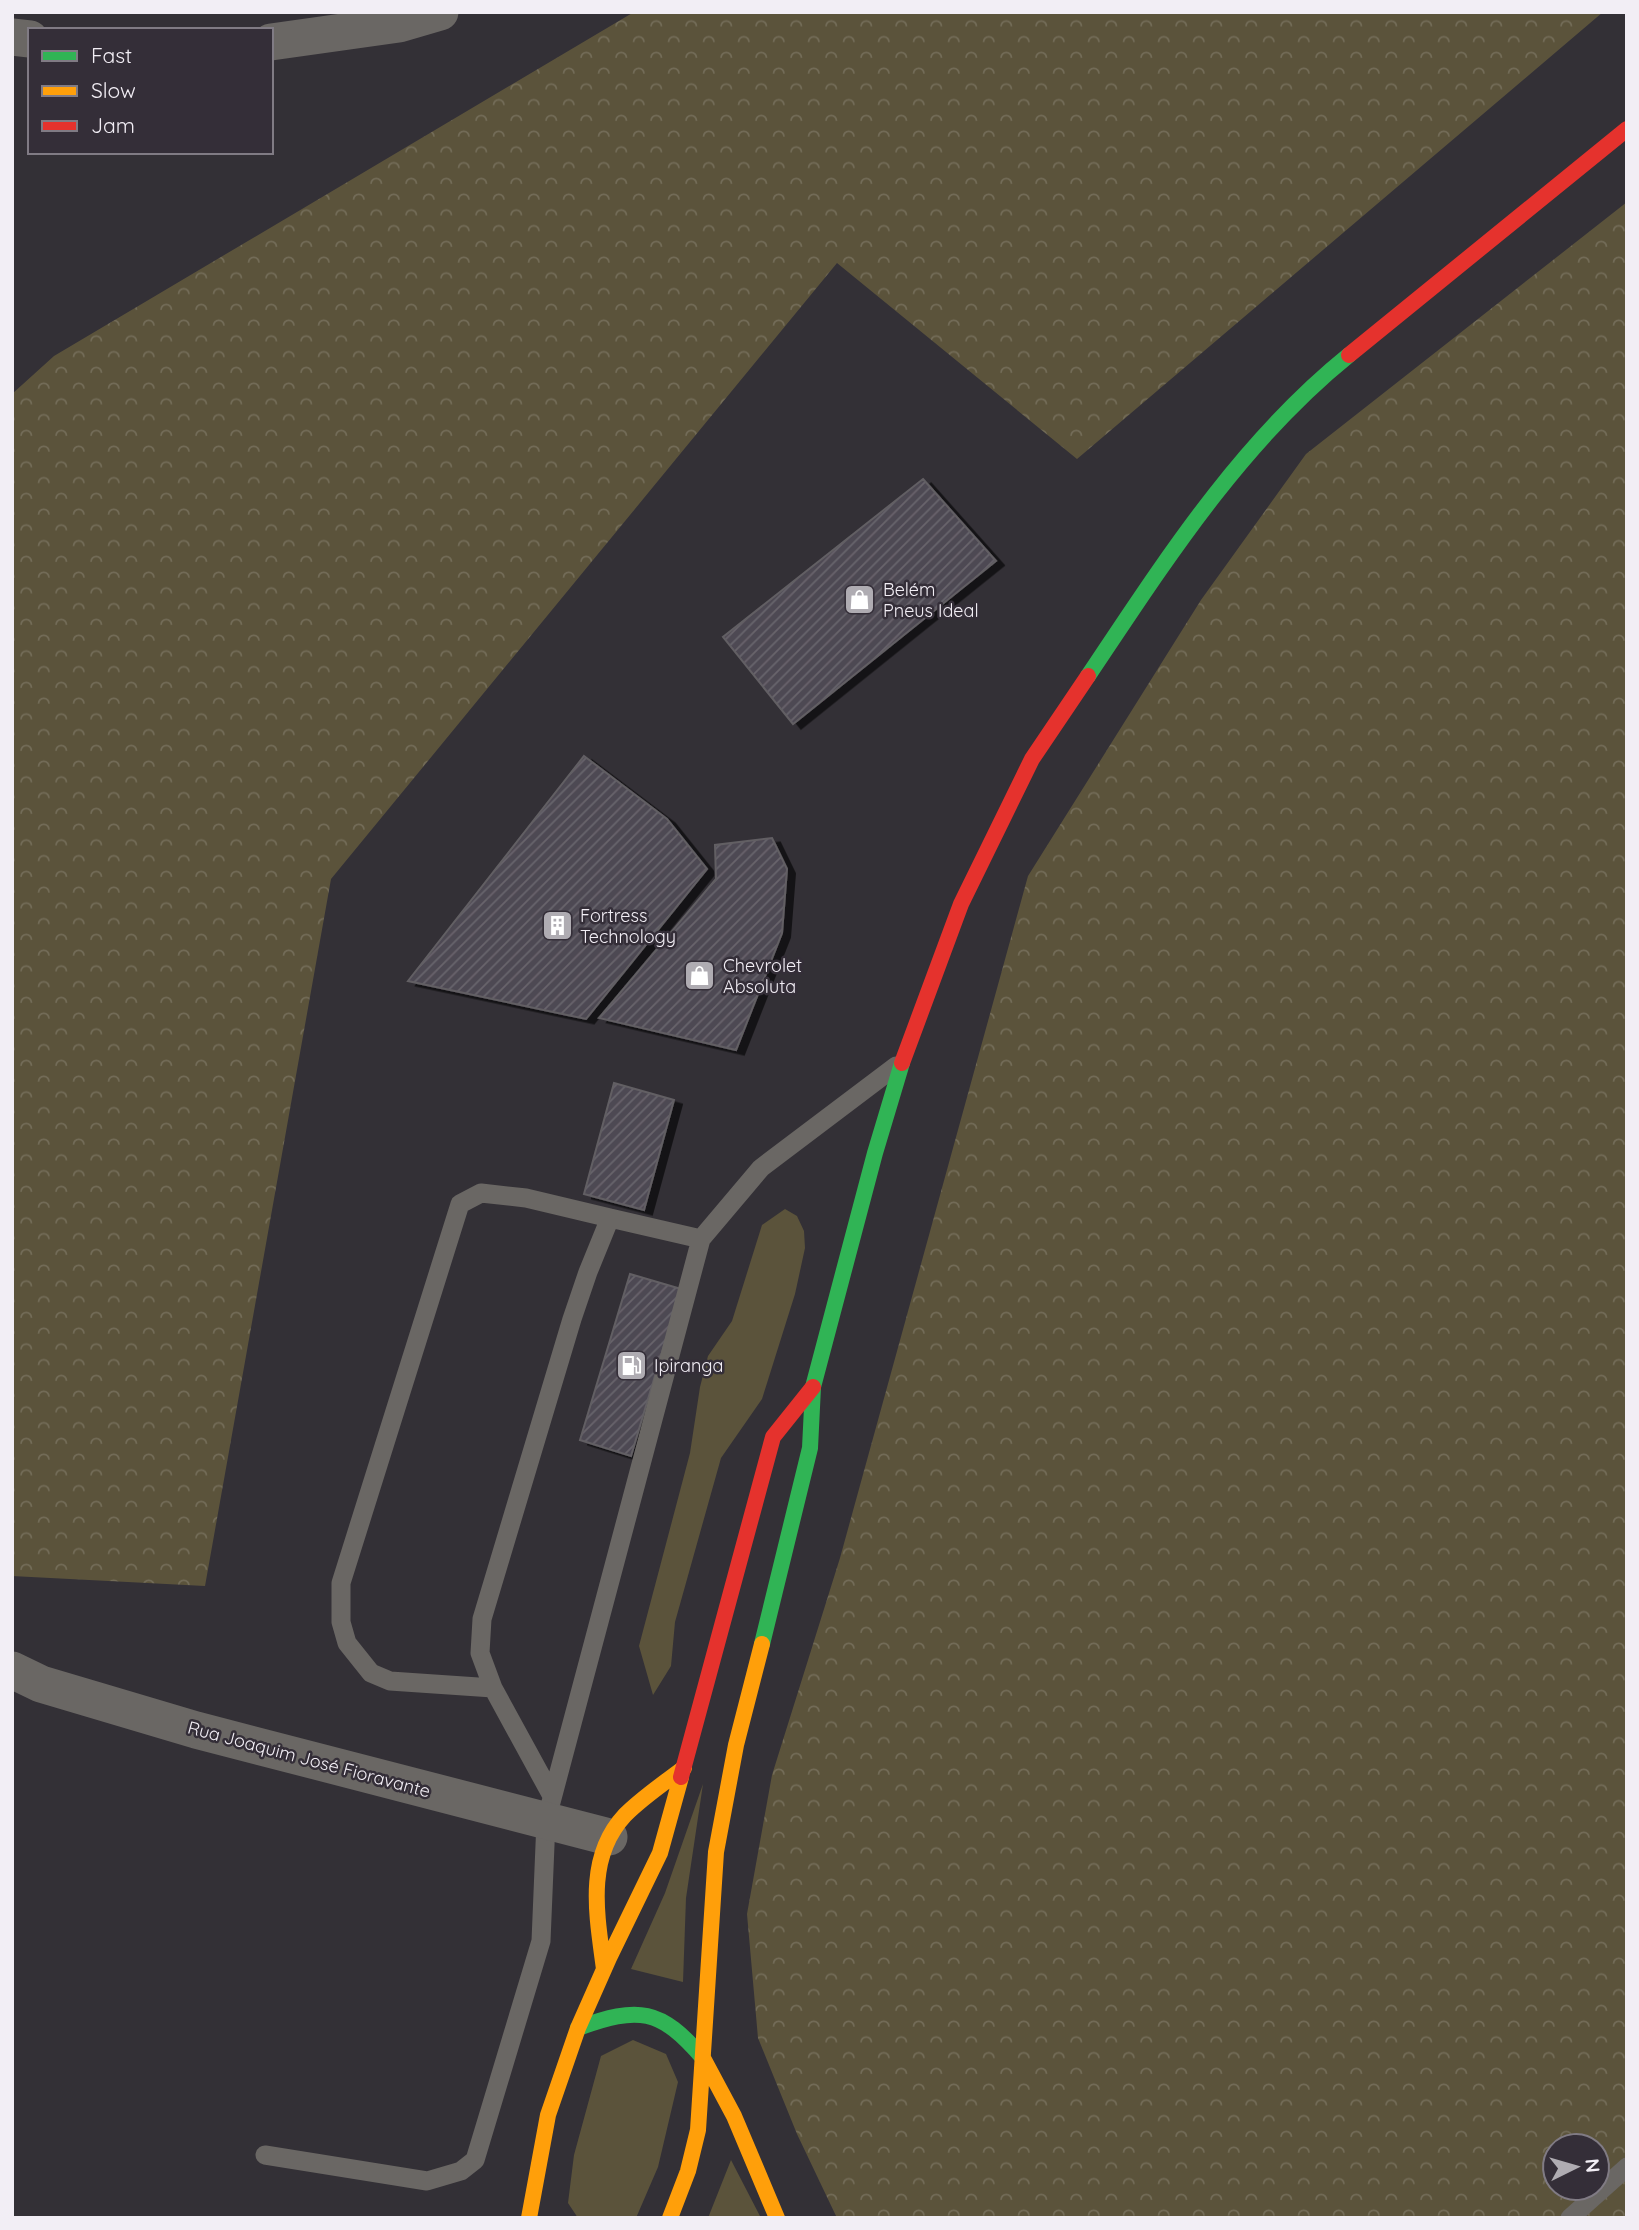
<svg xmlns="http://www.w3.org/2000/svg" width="1639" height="2230" viewBox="0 0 1639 2230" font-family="Quicksand,sans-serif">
	<defs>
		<pattern id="forest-crowns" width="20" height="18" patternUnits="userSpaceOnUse" patternTransform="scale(1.75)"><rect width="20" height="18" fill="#5b533b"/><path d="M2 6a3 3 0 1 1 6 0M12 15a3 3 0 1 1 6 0" fill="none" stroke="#736c58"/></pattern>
		<pattern id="building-hatch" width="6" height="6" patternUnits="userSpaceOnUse" patternTransform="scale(1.75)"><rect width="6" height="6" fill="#4e4953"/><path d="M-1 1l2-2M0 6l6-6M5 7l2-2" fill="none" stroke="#68646c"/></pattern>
		<filter id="shadow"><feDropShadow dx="8" dy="4.5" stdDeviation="0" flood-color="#0009"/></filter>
	</defs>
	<rect width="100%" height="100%" fill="#333036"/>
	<!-- grass -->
	<path fill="#5b533b" d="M785 1209 797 1216 804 1231 805 1248 795 1294 762 1399 721 1458 675 1622 671 1666 653 1695 639 1646 690 1453 700 1387 708 1356 732 1321 762 1225Z
		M703 1784 686 1898 683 1982 631 1969 665 1893Z
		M633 2040 666 2054 678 2082 658 2167 636 2218H578L568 2203 574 2155 601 2056Z
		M731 2160 761 2218H708Z"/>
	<!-- forest -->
	<path fill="url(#forest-crowns)" fill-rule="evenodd" d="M634 12H1603L1077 459 837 263 331 879 205 1586 12 1576V394L54 356Z
		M1627 202V2218H837L797 2134 758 2038 747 1914 772 1775 840 1558 1028 876 1201 600 1306 454ZM1555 2146H1597V2188H1555Z"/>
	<!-- building -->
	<path fill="url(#building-hatch)" stroke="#625f64" stroke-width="2" filter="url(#shadow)" d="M923 479 996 561 793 724 723 637Z
		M584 756 667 819 707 869 586 1019 408 981Z
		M772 838 787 869 782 933 736 1050 599 1018 716 879 715 845Z
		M614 1083 674 1100 644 1210 584 1194Z
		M630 1274 681 1289 631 1456 580 1440Z"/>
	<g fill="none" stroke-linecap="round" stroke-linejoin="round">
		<!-- lane -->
		<path stroke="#6a6764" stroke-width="19" d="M493 1688 390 1681 371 1673 347 1643 341 1622V1583L460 1204 481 1193 526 1198 610 1218
			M552 1796 493 1688 480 1653 482 1619 572 1319 588 1272 610 1218 701 1239
			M265 2155 427 2181 461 2171 475 2160 541 1941 546 1821 701 1239 761 1168 896 1066
			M1570 2218 1627 2167"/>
		<!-- street -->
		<path stroke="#6a6764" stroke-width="37" d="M12 37 30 39
			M271 42 399 24 440 12
			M12 1670 41 1684 196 1730 609 1837"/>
		<!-- fast -->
		<path stroke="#30b455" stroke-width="16" d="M1088 676C1165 561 1240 443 1349 355
			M762 1644 810 1448 813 1387 875 1153 902 1063
			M578 2028C639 2006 660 2008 703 2058"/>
		<!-- slow -->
		<path stroke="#ff9f0a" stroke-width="16" d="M604 1969C597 1916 585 1858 625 1815 643 1797 664 1783 684 1768
			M703 2058 734 2116 777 2218
			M529 2218 548 2115 578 2028 609 1958 660 1853 681 1777
			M670 2218 688 2171 698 2130 716 1852 736 1745 762 1644"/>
		<!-- jam -->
		<path stroke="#e5322d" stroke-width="16" d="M1349 355 1627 129
			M902 1063 961 904 1032 759 1088 676
			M681 1777 773 1437 813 1387"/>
	</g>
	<!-- icons -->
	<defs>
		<symbol id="shop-square" viewBox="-11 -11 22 22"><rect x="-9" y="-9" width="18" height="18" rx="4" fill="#afacb2" stroke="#342e38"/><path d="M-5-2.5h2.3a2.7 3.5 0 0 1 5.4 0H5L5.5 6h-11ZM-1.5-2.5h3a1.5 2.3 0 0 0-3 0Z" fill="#fff"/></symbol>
		<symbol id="building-square" viewBox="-11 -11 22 22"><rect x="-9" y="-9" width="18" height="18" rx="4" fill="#afacb2" stroke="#342e38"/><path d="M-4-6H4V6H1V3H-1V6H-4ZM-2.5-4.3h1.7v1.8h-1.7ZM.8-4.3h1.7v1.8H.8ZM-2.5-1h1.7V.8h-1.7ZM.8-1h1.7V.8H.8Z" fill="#fff"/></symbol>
		<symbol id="fuel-square" viewBox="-11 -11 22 22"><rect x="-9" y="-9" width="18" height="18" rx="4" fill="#afacb2" stroke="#342e38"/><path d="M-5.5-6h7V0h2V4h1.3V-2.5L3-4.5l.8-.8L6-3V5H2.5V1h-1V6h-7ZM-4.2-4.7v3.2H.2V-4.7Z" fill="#fff"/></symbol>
	</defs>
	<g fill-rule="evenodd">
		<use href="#shop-square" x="842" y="582" width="35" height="35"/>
		<use href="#building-square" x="540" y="908" width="35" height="35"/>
		<use href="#shop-square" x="682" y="958" width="35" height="35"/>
		<use href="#fuel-square" x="614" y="1348" width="35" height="35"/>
	</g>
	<g text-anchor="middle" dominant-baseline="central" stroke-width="5" stroke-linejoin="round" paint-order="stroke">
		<!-- poi labels -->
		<g font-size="18" fill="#f2eef5" stroke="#342e38" text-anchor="start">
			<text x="883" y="589">Belém<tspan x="883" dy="21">Pneus Ideal</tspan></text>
			<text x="580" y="915">Fortress<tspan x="580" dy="21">Technology</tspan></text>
			<text x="723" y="965">Chevrolet<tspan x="723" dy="21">Absoluta</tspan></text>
			<text x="654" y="1365">Ipiranga</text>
		</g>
		<!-- street labels -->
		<g font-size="18" fill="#f2eef5" stroke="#342e38">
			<text transform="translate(309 1759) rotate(15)">Rua Joaquim José Fioravante</text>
		</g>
	</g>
	<!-- border -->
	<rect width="1639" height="2230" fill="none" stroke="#f2eef5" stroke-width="28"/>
	<!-- legend -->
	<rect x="28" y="28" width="245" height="126" fill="#342e38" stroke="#807b84" stroke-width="2"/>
	<rect x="42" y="51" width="35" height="10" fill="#30b455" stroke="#807b84" stroke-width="2"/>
	<text x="91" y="63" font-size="21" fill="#f2eef5">Fast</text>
	<rect x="42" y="86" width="35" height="10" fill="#ff9f0a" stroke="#807b84" stroke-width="2"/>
	<text x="91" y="98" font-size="21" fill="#f2eef5">Slow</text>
	<rect x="42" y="121" width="35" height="10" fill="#e5322d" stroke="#807b84" stroke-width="2"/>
	<text x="91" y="133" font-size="21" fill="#f2eef5">Jam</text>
	<!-- north arrow -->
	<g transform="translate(1576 2167) rotate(85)"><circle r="33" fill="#342e38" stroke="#807b84" stroke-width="2"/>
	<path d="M0-5L12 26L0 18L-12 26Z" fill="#afacb2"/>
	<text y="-10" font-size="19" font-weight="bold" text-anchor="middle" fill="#f2eef5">N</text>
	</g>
</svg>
